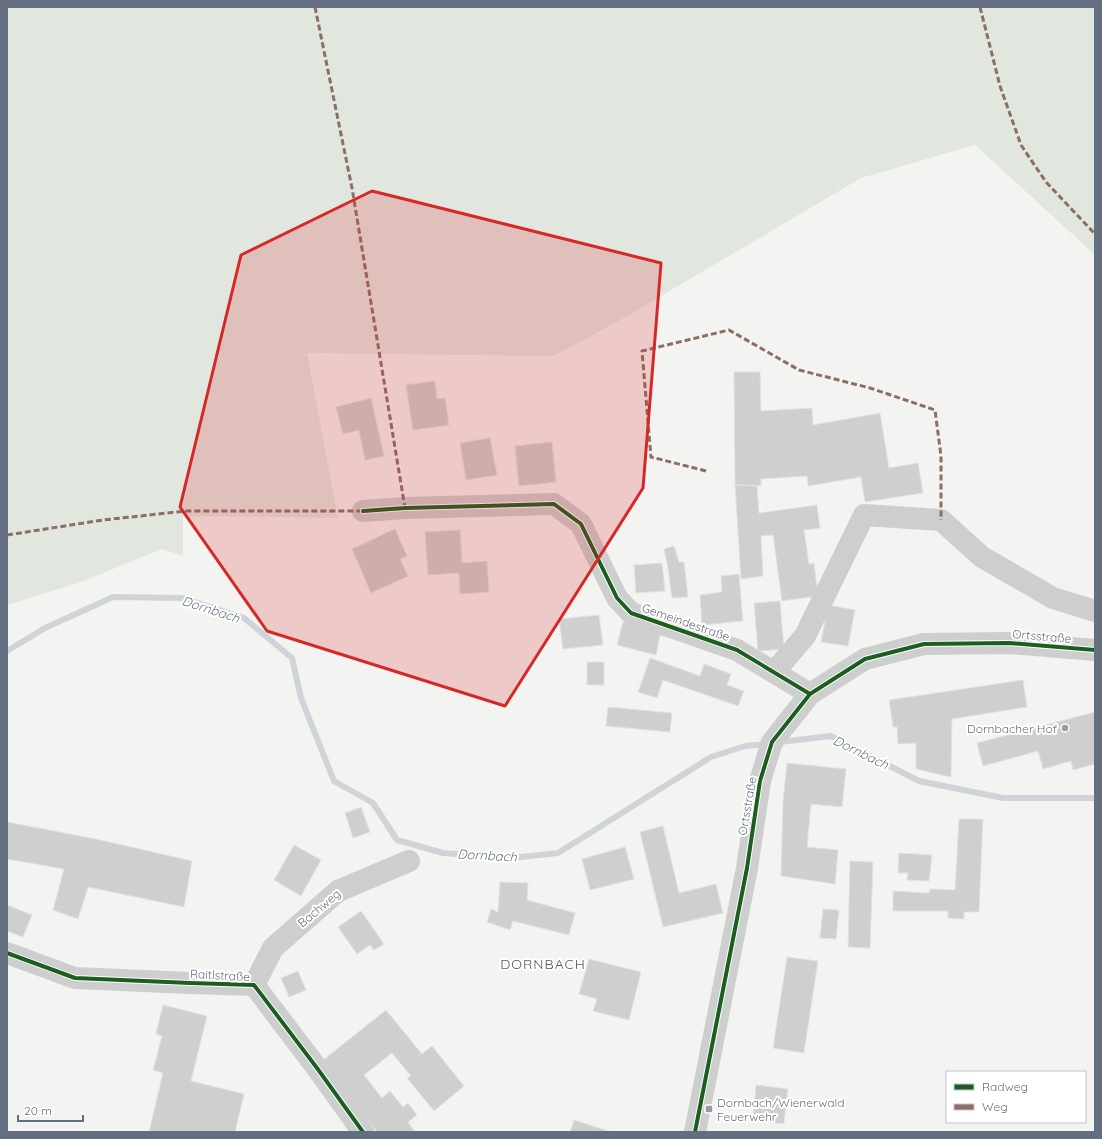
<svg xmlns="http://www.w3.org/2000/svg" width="1102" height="1139" viewBox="0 0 1102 1139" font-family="Quicksand,sans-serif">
	<rect width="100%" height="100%" fill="#f3f3f1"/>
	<!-- green -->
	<path fill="#e1e6df" d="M7 7H1095V255L975 145 861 178 622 319 554 356 307 353 338 518 183 516V556L162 549 81 582 7 605Z"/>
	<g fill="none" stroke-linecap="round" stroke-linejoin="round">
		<!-- stream -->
		<path stroke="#cfd4d8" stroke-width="6" d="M7 651 45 628 113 597 183 598 244 618 292 658 301 698 334 781 373 803 397 840 443 853 512 858 558 853 711 757 745 746 766 744
			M780 742 831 736 919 781 1003 798H1095"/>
	</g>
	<!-- building -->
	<path fill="#cfcfcf" stroke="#e2e2e1" d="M734 372H760L761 411 812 408 813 425 880 413 889 468 918 463 923 493 865 502 861 477 808 486 807 476 761 479V486L735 485Z
		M435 381 437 399 445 398 449 425 413 430 406 385Z
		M371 398 384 456 365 460 359 430 343 434 336 407Z
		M490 438 497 475 466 480 460 443Z
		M552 442 556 482 519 486 515 446Z
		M735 485 757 486 759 513 817 505 820 528 804 530 809 564 814 563 818 596 782 601 773 535 761 536 763 576 741 579Z
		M395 529 407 556 400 559 408 576 371 593 352 549Z
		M460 530 462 563 487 561 489 592 460 594 459 573 428 575 425 532Z
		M674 546 679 562H684L688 597 672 598 668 568 664 549Z
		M662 563 665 591 636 593 634 565Z
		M739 574 743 621 702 625 700 595 722 592 721 576Z
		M780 601 784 649 758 651 754 603Z
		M828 605 855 610 848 646 821 642Z
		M599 615 603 645 563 649 559 619Z
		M623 622 661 631 656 655 617 645Z
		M650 658 700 676 704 664 731 674 727 685 744 691 738 706 663 680 657 698 638 692Z
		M587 662H604V685H587Z
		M1023 680 1027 707 952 719 951 777 916 769V743L898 744 897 727H893L889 700Z
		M608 707 672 713 670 732 606 726Z
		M1095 712V764L1073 770 1071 761 1043 769 1038 751 983 766 977 743Z
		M787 763 846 769 842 807 811 804 807 847 838 850 835 884 781 876 783 802Z
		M361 807 370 832 353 838 345 813Z
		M959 819H983L979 912H964V919L948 918V911H893V891L929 893 930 889 955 890Z
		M7 822 96 839 192 861 184 907 88 887 78 919 53 910 64 869 7 859Z
		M663 826 679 893 716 884 723 913 663 927 640 832Z
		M294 845 321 860 301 896 274 880Z
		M625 847 634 879 590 890 582 859Z
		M899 853 932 855 929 881 907 880 908 873H898Z
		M850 861 873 862 870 948 848 947Z
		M500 882 528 883 527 900 575 913 569 935 513 921 510 930 487 922 491 909 498 912Z
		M7 905 32 915 23 937 7 931Z
		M823 909 839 910 836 939 820 938Z
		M361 911 384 944 374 950 370 945 357 954 338 927Z
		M787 957 818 961 804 1053 773 1048Z
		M589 959 641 972 629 1020 593 1011 597 999 579 994Z
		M298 971 306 990 289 997 281 978Z
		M163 1005 207 1016 191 1081 244 1094 235 1132H149L163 1073 153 1070 162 1036 156 1034Z
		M386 1010 422 1054 432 1046 464 1086 434 1111 407 1078 411 1076 392 1053 364 1075 382 1098 390 1091 403 1107 408 1103 417 1115 408 1122 415 1132H377L322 1061Z
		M756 1085 788 1089 784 1123 786 1124 753 1121Z
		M574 1120 611 1132H570Z"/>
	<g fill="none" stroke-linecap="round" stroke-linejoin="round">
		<!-- minor -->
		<path stroke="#cdcece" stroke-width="22" d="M363 511 405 508 554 504 581 524 617 598 631 613 737 650 810 694
			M774 672 805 636 864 515 941 520 982 557 1053 598 1095 611
			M7 953 75 978 190 983 254 985 317 1068 363 1132
			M254 985 273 948 338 891 409 861
			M695 1132 747 868 760 781 772 742 810 694 865 659 924 644 1009 643 1095 650"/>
		<!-- quiet -->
		<path stroke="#8d6e63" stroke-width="3" stroke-dasharray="6 3" stroke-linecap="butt" d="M315 7 352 188 405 508
			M980 7 1000 86 1021 145 1046 182 1095 234
			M706 471 651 457 642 351 729 330 799 370 870 388 935 410 941 456V520
			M7 535 103 520 186 511H363"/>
		<defs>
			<path id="cycleway" d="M363 511 405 508 554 504 581 524 617 598 631 613 737 650 810 694
				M7 953 75 978 190 983 254 985 317 1068 363 1132
				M695 1132 747 868 760 781 772 742 810 694 865 659 924 644 1009 643 1095 650"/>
		</defs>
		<!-- cycleway casing -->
		<use href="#cycleway" stroke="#fff" stroke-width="6"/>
		<!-- cycleway -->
		<use href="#cycleway" stroke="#1b5e20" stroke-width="4"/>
	</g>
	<!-- marked area -->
	<path fill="#d62828" fill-opacity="0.2" stroke="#d62828" stroke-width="3" stroke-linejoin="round" d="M372 191 661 263 643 488 505 706 267 631 180 507 241 255Z"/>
	<!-- markers -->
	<g fill="#969da8" stroke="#fff" stroke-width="1.5">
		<circle cx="1065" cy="728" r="4"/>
		<rect x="705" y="1105" width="8" height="8" rx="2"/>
	</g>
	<g text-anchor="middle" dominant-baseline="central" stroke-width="4" stroke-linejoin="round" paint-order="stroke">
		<!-- street labels -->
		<g font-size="12" fill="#646e81" stroke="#fff">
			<text transform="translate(686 622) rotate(19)">Gemeindestraße</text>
			<text transform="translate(1042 636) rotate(5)">Ortsstraße</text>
			<text transform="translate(747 806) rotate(-80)">Ortsstraße</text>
			<text transform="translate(319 908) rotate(-40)">Bachweg</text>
			<text transform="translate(220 975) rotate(3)">Raitlstraße</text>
		</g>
		<!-- poi labels -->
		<g font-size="12" fill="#646e81" stroke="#fff" text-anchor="end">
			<text x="1057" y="728">Dornbacher Hof</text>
			<text x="717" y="1102" text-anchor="start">Dornbach/Wienerwald<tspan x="717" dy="14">Feuerwehr</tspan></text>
		</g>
		<!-- water labels -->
		<g font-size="13" font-style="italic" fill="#647685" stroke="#fff">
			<text transform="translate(211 609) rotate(18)">Dornbach</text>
			<text transform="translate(861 752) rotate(26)">Dornbach</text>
			<text transform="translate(487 855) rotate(3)">Dornbach</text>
		</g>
		<!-- quarter labels -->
		<g font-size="14" letter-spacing="1" fill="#515966" stroke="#fff">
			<text x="543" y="964">DORNBACH</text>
		</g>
	</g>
	<!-- border -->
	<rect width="1102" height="1139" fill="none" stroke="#646e81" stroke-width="16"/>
	<!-- legend -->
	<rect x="946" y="1071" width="140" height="52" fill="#ffffff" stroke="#c1c5cd"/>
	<rect x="954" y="1084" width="20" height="6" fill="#1b5e20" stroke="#c1c5cd"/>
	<text x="982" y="1091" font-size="12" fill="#646e81">Radweg</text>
	<rect x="954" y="1104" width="20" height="6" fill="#8d6e63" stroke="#c1c5cd"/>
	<text x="982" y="1111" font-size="12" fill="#646e81">Weg</text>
	<!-- scale -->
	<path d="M18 1115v6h65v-6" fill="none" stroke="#646e81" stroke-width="2"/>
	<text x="24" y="1115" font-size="12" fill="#646e81" stroke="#ffffff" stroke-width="3" paint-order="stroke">20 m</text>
</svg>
